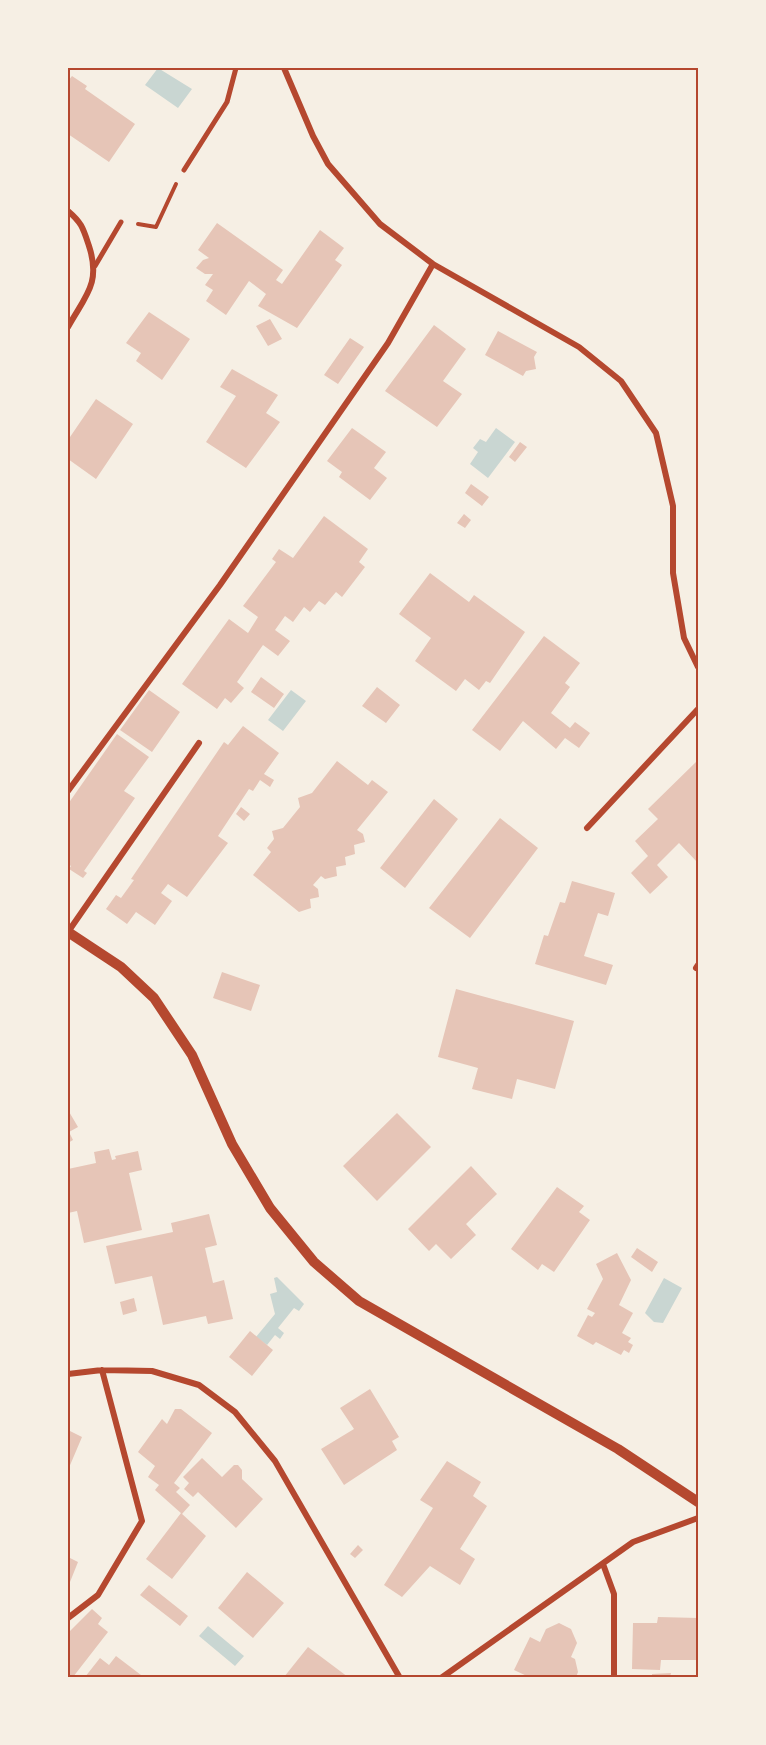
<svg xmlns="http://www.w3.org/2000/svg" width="766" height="1745" viewBox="0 0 766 1745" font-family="Rubik,sans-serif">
	<rect width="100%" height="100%" fill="#f6efe4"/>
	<!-- water -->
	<path fill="#c9d6d2" d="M158 68 192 89 178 108 145 85Z
		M496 428 515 442 488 478 470 464 478 452 473 448 480 439 486 442Z
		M291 690 306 701 283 731 268 720Z
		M277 1277 304 1304 299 1311 294 1308 278 1328 284 1333 280 1339 275 1335 267 1345 256 1337 275 1314 270 1294 277 1292 274 1278Z
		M664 1278 682 1288 663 1323 654 1322 645 1313Z
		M208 1626 244 1656 235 1666 199 1636Z"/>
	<!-- building -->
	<path fill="#e6c5b7" d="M72 76 87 86 85 89 135 124 109 162 68 134V81Z
		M217 223 283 270 276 280 282 284 320 230 344 248 335 260 342 265 297 328 258 306 266 294 249 281 226 315 206 301 213 290 205 285 213 274H205L196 268 203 260 209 258 198 250Z
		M149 312 190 339 162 380 136 361 141 353 126 343Z
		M270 319 282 339 268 346 256 326Z
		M434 325 466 349 443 381 462 394 437 427 385 391Z
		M498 331 537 352 534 357 536 369 526 371 523 376 485 355Z
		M350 338 364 347 338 384 324 375Z
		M232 369 278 395 266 413 280 422 246 468 206 442 236 396 220 387Z
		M96 399 133 424 96 479 68 459V435L70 437Z
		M352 428 386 452 374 468 387 478 370 500 339 477 342 472 327 461Z
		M520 442 527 447 515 462 509 457Z
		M471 484 489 497 482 506 465 493Z
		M464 514 471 520 465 528 457 523Z
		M324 516 368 549 359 562 365 567 342 597 336 592 325 605 319 601 310 612 304 607 293 622 285 616 275 630 290 641 278 656 263 645 237 682 244 688 231 703 225 698 217 709 182 684 229 619 248 633 258 617 243 606 276 562 272 559 279 549 293 558Z
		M430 573 469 602 474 595 525 632 490 683 486 681 479 690 465 679 456 691 415 661 431 638 399 614Z
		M544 636 580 663 565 683 570 687 551 713 570 728 575 722 590 733 579 748 565 738 556 749 523 721 500 751 472 730Z
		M261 677 284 694 274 708 251 692Z
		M377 687 400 705 386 723 362 706Z
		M149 690 180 712 152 752 120 730Z
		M243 726 279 753 264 774 274 780 270 787 260 780 253 791 249 789 218 836 228 843 187 897 168 884 161 893 172 901 155 925 136 912 127 924 106 909 116 895 121 898 134 880 131 879 224 742 228 745Z
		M117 734 149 757 124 791 135 798 84 871 87 873 83 878 69 869 71 866 68 864V804Z
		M337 761 368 785 372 780 388 792 357 830 363 834 365 842 354 845 355 854 345 857 346 865 336 867 337 876 325 879 321 876 313 885 318 889 319 897 310 899 311 908 299 912 253 875 271 852 267 848 274 839 272 831 283 828 300 807 298 798 312 793Z
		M697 761 698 863 679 843 657 865 668 877 650 894 631 873 648 856 635 841 658 819 648 809Z
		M434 799 458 819 405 888 380 868Z
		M241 807 250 814 244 821 236 814Z
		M500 818 538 848 470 938 429 908Z
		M572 881 615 893 608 916 598 913 584 956 613 965 606 985 535 964 544 935 548 936 560 902 565 903Z
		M222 972 260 985 251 1011 213 998Z
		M456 989 574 1021 555 1089 517 1079 512 1099 472 1089 478 1068 438 1057Z
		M68 1110 78 1127 69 1132 73 1140 68 1143Z
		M397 1113 431 1147 377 1201 343 1166Z
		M109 1149 112 1160 116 1159 115 1156 138 1151 142 1170 129 1173 142 1230 84 1243 77 1211 68 1213V1169L96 1163 94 1152Z
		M471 1166 497 1194 466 1224 476 1235 451 1259 436 1244 429 1251 408 1229Z
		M557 1187 584 1206 579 1212 590 1220 554 1272 542 1264 538 1270 511 1249Z
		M209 1214 217 1245 205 1248 213 1283 224 1280 233 1319 208 1324 206 1316 163 1325 152 1276 115 1284 106 1246 173 1232 171 1223Z
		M637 1248 658 1262 652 1272 631 1257Z
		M617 1253 631 1280 619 1305 633 1313 622 1333 631 1338 628 1342 633 1345 629 1353 624 1350 621 1355 596 1342 593 1345 577 1336 588 1315 592 1317 595 1313 587 1309 603 1279 596 1264Z
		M134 1298 137 1311 123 1315 120 1302Z
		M250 1331 273 1350 252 1376 229 1357Z
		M370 1389 399 1437 392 1441 397 1450 344 1485 321 1449 354 1429 340 1408Z
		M175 1409H181L212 1433 174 1483 180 1488 176 1492 190 1505 182 1514 155 1490 159 1485 148 1477 155 1466 138 1452 162 1419 167 1424Z
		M68 1430 82 1437 68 1470Z
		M202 1458 222 1477 234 1465H238L242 1470V1479L263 1499 236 1528 198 1492 193 1497 184 1489 189 1483 183 1477Z
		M447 1461 481 1482 473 1496 487 1506 460 1549 475 1559 460 1585 430 1566 402 1597 384 1585 433 1508 420 1500Z
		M181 1513 206 1536 172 1579 146 1559Z
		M358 1545 363 1550 355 1558 350 1554Z
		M68 1557 78 1562 68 1587Z
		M247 1572 284 1603 253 1638 218 1608Z
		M149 1585 188 1616 180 1626 140 1595Z
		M92 1609 102 1618 98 1624 108 1632 73 1677H68V1633Z
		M658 1617 698 1618V1660H661L660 1670 632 1669 633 1623H657Z
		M559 1623 571 1629 577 1643 571 1657 575 1659 578 1672 576 1677H529L514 1670 530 1637 540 1642 546 1629Z
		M308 1647 348 1677H284Z
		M116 1656 141 1675 139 1677H85L100 1658 109 1665Z
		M671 1673 670 1677H652V1674Z"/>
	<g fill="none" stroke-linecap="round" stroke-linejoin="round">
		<!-- path -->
		<path stroke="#b5482f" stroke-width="4" d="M138 224 156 227 176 184"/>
		<!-- pedestrian -->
		<path stroke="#b5482f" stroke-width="5" d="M184 170 227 102 236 68
			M95 266 121 222"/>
		<!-- minor -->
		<path stroke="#b5482f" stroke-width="6" d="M284 68 313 136 328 164 380 224 433 264 579 347 621 381 656 433 673 506V573L684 638 698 667
			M68 211C82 223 83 228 89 246 101 283 86 295 68 327
			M68 791 220 585 388 343 433 264
			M587 828 698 709
			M68 932 199 743
			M696 968 698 965
			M68 1374 102 1370 152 1371 199 1385 235 1412 275 1461 400 1678
			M603 1564 614 1594V1678
			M68 1618 98 1595 142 1521 102 1370
			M441 1678 633 1542 698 1518"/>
		<!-- tertiary -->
		<path stroke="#b5482f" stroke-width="10" d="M68 932 121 967 154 998 192 1055 232 1144 270 1208 314 1262 359 1301 618 1449 698 1502"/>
	</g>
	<!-- border -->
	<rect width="766" height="1745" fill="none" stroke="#f6efe4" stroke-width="138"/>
	<rect x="69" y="69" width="628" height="1607" fill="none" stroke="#b5482f" stroke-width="2"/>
</svg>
